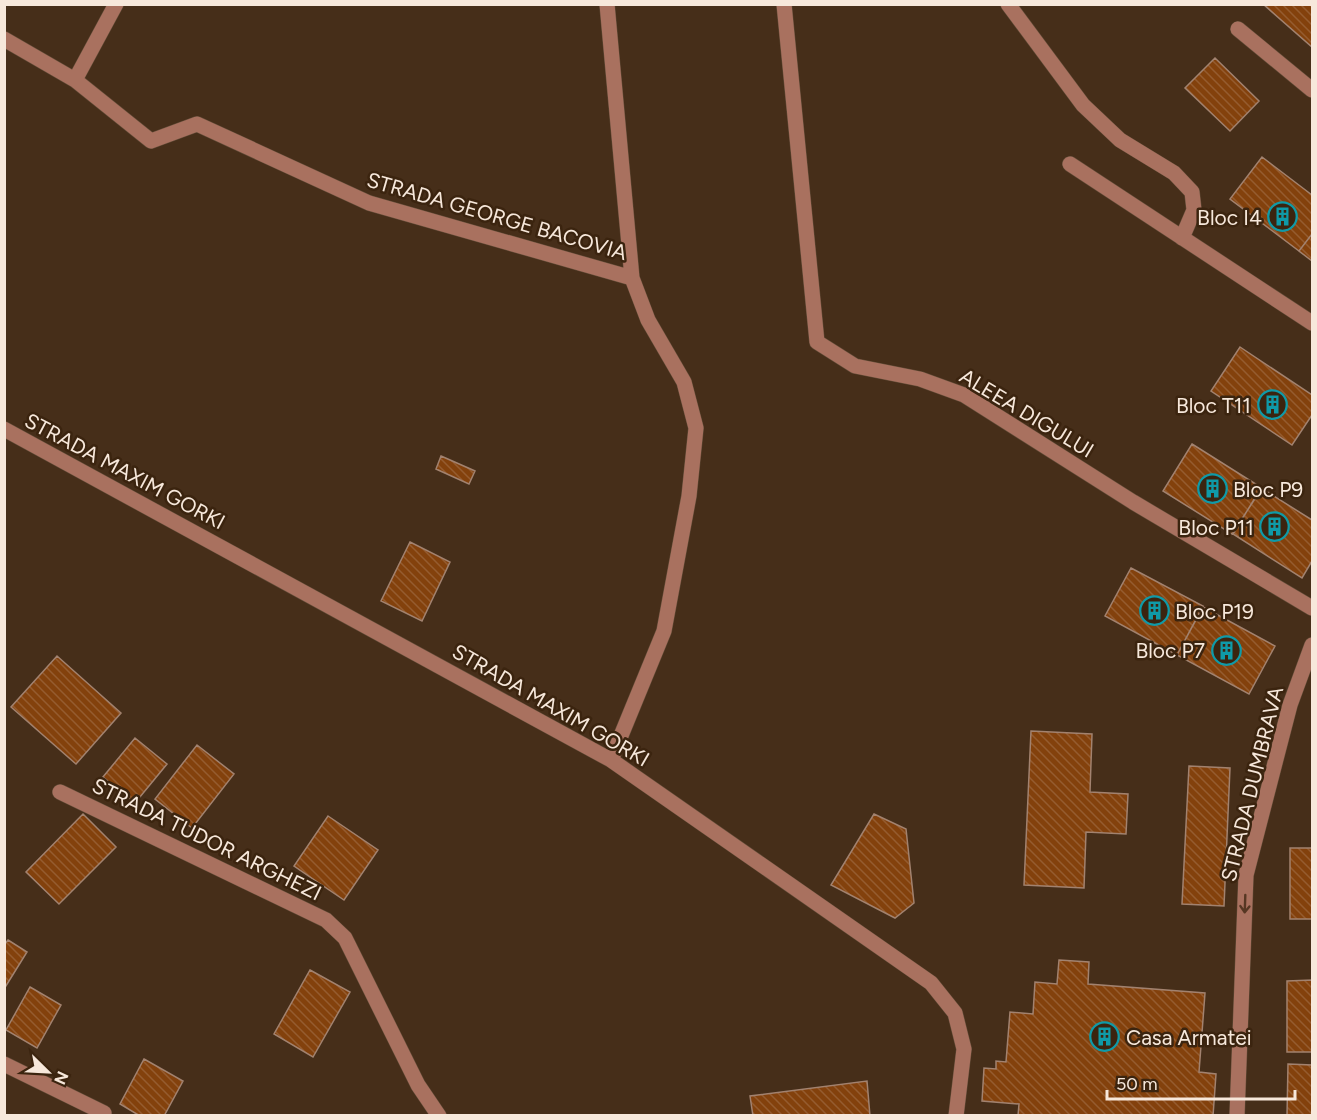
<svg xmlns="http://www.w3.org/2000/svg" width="1317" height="1120" viewBox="0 0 1317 1120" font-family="Figtree,sans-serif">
	<defs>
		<pattern id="building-back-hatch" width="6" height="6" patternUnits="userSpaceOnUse" patternTransform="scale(1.5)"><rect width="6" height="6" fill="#83410c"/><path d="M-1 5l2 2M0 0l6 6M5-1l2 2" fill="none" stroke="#955c2f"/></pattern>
	</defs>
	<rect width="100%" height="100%" fill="#462e19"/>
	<!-- building -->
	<path fill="url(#building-back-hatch)" stroke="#a2826f" stroke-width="1.5" d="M1263 4H1312V47Z
		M1215 58 1259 101 1230 131 1185 88Z
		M1262 157 1312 195V234L1299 251 1230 199Z
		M1312 234V261L1299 251Z
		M1240 347 1312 395V415L1292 445 1211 391Z
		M1192 444 1262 488 1232 534 1163 491Z
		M441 456 475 471 469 484 436 469Z
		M1261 488 1312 520V561L1302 578 1233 534Z
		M410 542 450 562 422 621 381 601Z
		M1131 568 1203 606 1177 655 1105 616Z
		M1203 607 1275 646 1249 694 1177 655Z
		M57 656 121 713 76 764 11 707Z
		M1031 731 1092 734 1090 792 1128 794 1126 834 1086 832 1084 888 1024 885Z
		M135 738 167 764 135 803 103 777Z
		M197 745 234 774 192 828 155 799Z
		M1189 766 1230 768 1224 906 1182 904Z
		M83 814 116 847 59 904 26 872Z
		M874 814 906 829 914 903 895 918 831 885Z
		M328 816 378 850 344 900 294 866Z
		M1290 848H1312V919H1290Z
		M8 940 27 952 4 989V945Z
		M1059 960 1089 962 1088 984 1205 993 1199 1072 1216 1074 1213 1116H1018L1019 1104 982 1101 984 1068 996 1069V1061L1006 1062 1010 1012 1033 1014 1035 982 1057 984Z
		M310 970 350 992 313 1057 274 1034Z
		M1312 980V1052H1287V981Z
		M30 987 61 1005 37 1048 6 1030Z
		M144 1059 183 1081 164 1116H140L120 1104Z
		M1288 1064 1312 1065V1116H1287Z
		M867 1081 870 1116H753L750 1096Z"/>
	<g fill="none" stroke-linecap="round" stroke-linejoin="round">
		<defs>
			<path id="minor" d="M607 4 632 278 648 320 684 382 696 428 689 496 664 631 611 760
				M784 4 817 342 855 366 920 379 964 395 1133 502 1312 608
				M1008 4 1083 105 1120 140 1174 173 1192 192 1194 210 1182 238
				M1238 29 1312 90
				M4 39 75 80 151 141 197 124 369 203 632 278
				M75 80 116 4
				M1070 164 1312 323
				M4 429 611 760 931 983 955 1013 964 1049 956 1116
				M60 792 326 920 345 938 418 1085 439 1116
				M4 1064 104 1113
				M1237 1116 1246 875 1290 705 1312 645"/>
		</defs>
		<!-- minor casing -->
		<use href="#minor" stroke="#624c38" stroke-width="16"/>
		<!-- minor -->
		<use href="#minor" stroke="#a9715f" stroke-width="15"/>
	</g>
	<!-- one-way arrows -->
	<defs><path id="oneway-shaft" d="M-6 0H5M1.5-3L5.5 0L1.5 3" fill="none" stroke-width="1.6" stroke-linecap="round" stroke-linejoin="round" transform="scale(1.5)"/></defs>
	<use stroke="#563723" href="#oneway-shaft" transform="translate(1245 904) rotate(92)"/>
	<!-- icons -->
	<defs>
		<symbol id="building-ring" viewBox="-11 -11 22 22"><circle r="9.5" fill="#3b240f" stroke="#0f9aa8" stroke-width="1.5"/><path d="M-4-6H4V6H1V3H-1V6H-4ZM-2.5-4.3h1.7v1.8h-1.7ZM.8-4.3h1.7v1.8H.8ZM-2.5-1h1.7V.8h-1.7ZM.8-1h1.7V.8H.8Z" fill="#0f9aa8"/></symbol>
	</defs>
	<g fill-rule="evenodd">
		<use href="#building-ring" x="1266" y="200" width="33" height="33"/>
		<use href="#building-ring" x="1256" y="388" width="33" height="33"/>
		<use href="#building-ring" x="1196" y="472" width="33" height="33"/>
		<use href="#building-ring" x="1258" y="510" width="33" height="33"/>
		<use href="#building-ring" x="1138" y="594" width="33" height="33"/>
		<use href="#building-ring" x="1210" y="634" width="33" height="33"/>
		<use href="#building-ring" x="1088" y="1020" width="33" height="33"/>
	</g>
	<g text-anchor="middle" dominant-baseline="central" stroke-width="5" stroke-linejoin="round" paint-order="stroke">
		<!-- street labels -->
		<g font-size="21" fill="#f7e8db" stroke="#3b240f">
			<text transform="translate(497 216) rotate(16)">STRADA GEORGE BACOVIA</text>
			<text transform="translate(1027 413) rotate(31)">ALEEA DIGULUI</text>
			<text transform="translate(125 471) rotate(28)">STRADA MAXIM GORKI</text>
			<text transform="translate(551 705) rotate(30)">STRADA MAXIM GORKI</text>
			<text transform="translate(1252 784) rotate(-76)">STRADA DUMBRAVA</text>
			<text transform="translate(207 839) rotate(26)">STRADA TUDOR ARGHEZI</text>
		</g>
		<!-- poi labels -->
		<g font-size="21" fill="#f7e8db" stroke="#3b240f" text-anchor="end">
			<text x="1262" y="217">Bloc I4</text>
			<text x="1251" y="405">Bloc T11</text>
			<text x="1233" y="489" text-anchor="start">Bloc P9</text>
			<text x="1254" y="527">Bloc P11</text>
			<text x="1175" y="611" text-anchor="start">Bloc P19</text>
			<text x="1205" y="650">Bloc P7</text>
			<text x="1126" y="1037" text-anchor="start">Casa Armatei</text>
		</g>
	</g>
	<!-- border -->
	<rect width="1317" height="1120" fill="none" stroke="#f7e8db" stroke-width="12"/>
	<!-- north arrow -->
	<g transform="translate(48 1072) rotate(114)" stroke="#3b240f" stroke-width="4.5" paint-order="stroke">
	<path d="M0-4.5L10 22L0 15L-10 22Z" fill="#f7e8db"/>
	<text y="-9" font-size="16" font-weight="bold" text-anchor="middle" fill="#f7e8db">N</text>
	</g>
	<!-- scale -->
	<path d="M1107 1090v9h188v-9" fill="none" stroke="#f7e8db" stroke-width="3"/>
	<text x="1116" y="1090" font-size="18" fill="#f7e8db" stroke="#3b240f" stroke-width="4.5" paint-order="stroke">50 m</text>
</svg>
